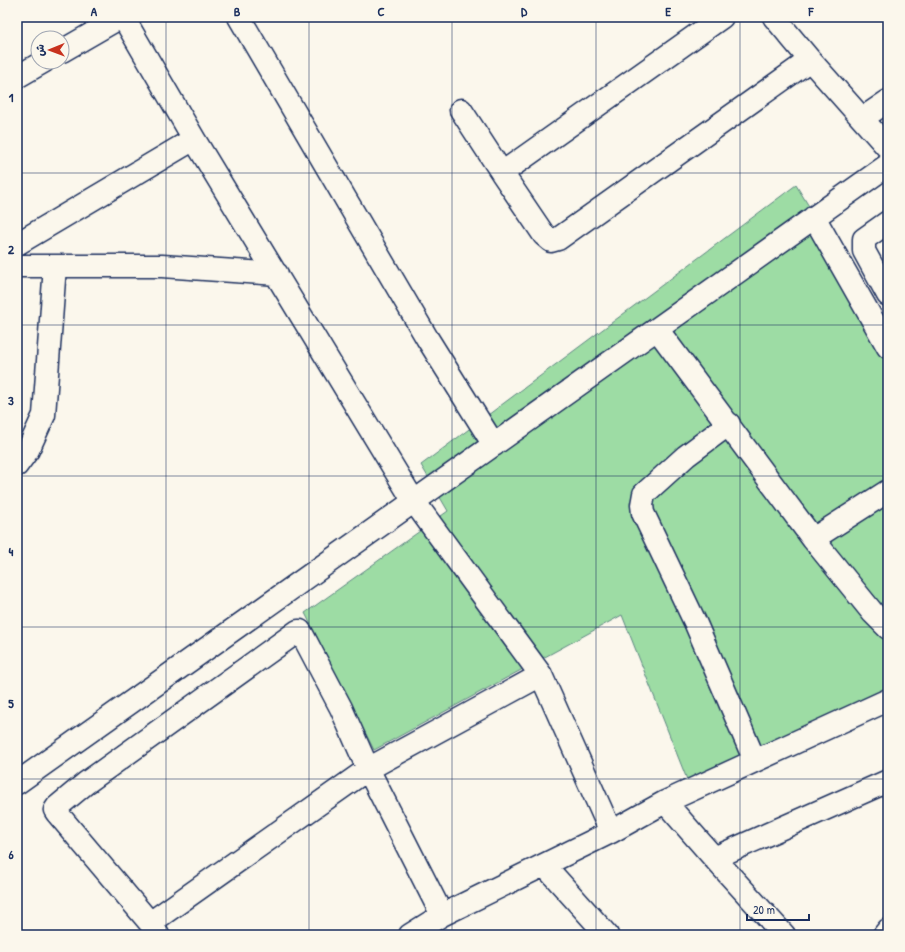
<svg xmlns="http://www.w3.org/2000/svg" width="905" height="952" viewBox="0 0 905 952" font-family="'Patrick Hand','Playpen Sans Arabic',sans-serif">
	<rect width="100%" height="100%" fill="#fbf7ec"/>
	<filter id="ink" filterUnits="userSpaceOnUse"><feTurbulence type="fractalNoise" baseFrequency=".025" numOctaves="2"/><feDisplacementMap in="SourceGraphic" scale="8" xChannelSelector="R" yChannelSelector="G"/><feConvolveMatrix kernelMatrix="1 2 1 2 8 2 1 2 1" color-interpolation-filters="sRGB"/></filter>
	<g filter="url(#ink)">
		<!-- green -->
		<path fill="#9ddca4" stroke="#5c8681" d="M796 185 888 336V693L690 787 622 615 374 750 305 613 448 511 421 465Z"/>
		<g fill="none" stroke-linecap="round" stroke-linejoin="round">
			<defs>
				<path id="street" d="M123 17 194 139 413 500 541 675 611 832
					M239 17 427 338 494 445
					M722 17 502 173 544 235 551 241 558 239 810 60
					M774 17 810 60 888 148
					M62 51 121 17
					M17 77 43 62
					M461 110 502 173
					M863 118 888 101
					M814 217 888 347
					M888 222 864 239V251L888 295
					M17 244 194 139
					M17 266H162L277 274
					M657 329 813 539 873 613 888 628
					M729 424 686 456 644 494 642 505 643 513 695 622 755 761
					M17 465 28 450 44 415 55 266
					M813 539 888 491
					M17 783 888 165
					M665 802 714 858 784 935
					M714 858 888 781
					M545 866 607 935
					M150 923 368 769 541 675
					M158 935 150 923 57 813 55 810 57 807 86 783 298 631H300L302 634 341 708 368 769 442 915
					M410 935 442 915 611 832 665 802 888 700
					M884 935 888 930"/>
			</defs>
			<!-- street casing -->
			<use href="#street" stroke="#1b2f5e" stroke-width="25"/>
			<!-- street -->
			<use href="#street" stroke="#fbf7ec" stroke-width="22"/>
		</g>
	</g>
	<!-- grid -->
	<path fill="none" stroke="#1b2f5e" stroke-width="1" stroke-opacity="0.55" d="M166 17V935M309 17V935M452 17V935M596 17V935M740 17V935M17 173H888M17 325H888M17 476H888M17 627H888M17 779H888"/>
	<!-- margin -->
	<rect width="905" height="952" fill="none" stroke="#fbf7ec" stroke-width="44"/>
	<!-- north arrow -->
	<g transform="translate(50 50) rotate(269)"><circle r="19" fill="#fbf7ec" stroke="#a1a7b3"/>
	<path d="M0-3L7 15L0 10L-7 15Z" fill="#c8321e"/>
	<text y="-6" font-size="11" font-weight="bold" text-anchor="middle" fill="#1b2f5e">ش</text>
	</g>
	<!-- scale -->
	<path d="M747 914v6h62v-6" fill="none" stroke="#1b2f5e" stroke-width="2"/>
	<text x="753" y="914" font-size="12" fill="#1b2f5e" stroke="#fbf7ec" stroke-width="3" paint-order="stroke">20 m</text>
	<rect x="22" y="22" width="861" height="908" fill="none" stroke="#1b2f5e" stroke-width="1.5"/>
	<g font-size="13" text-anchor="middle" font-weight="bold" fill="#1b2f5e">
		<text x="94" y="16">A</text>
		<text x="237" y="16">B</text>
		<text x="381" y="16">C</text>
		<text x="524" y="16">D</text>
		<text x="668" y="16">E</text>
		<text x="811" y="16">F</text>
		<text x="11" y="102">1</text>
		<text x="11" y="254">2</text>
		<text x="11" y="405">3</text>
		<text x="11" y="556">4</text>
		<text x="11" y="708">5</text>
		<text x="11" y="859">6</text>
	</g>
</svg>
